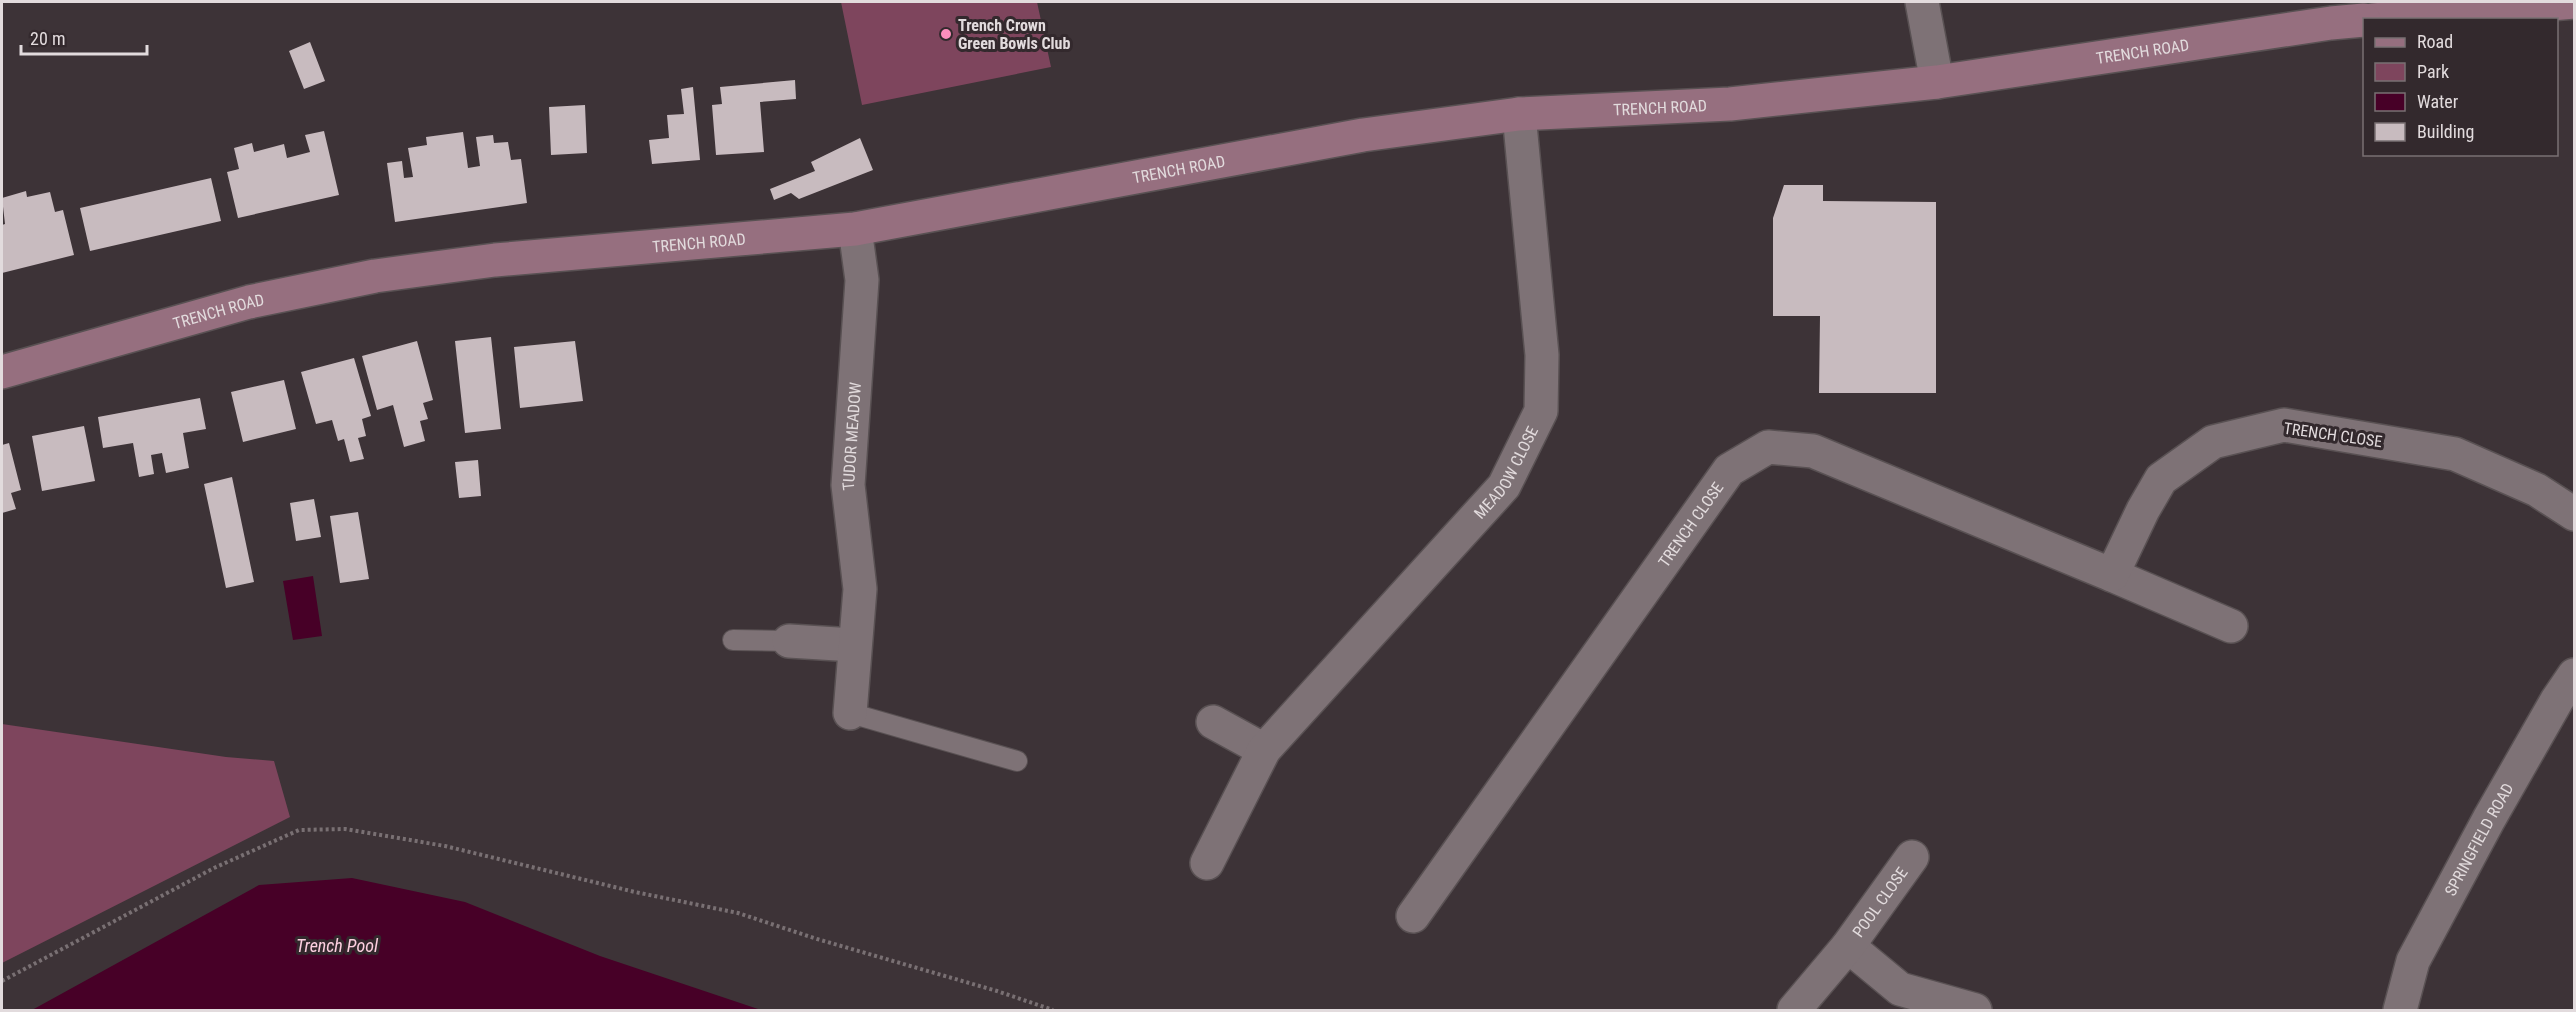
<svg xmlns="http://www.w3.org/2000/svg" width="2576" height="1012" viewBox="0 0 2576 1012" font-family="'Roboto Condensed',sans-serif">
	<rect width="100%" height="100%" fill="#3d3337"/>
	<!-- green -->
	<path fill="#7e455d" d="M841 2H1037L1051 67 862 105Z
		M2 724 226 757 274 761 290 817 2 963Z"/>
	<!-- water -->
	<path fill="#470027" d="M313 576 322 636 293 640 283 581Z
		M352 878 465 902 600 956 761 1010H32L259 885Z"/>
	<!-- building -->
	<path fill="#c8bbbf" d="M310 42 325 81 304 89 289 51Z
		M795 80 796 99 760 102 764 152 716 155 712 105 722 104 720 87Z
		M693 87 700 160 652 164 649 140 669 138 667 115 684 114 681 89Z
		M585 105 587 153 551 155 549 107Z
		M324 131 339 195 238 218 227 172 239 169 234 148 252 143 254 152 284 144 287 158 310 152 305 135Z
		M463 132 468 168 480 166 476 137 493 135 494 143 508 142 511 160 521 159 527 203 395 222 387 163 402 161 404 178 413 177 408 148 427 145 426 137Z
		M860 138 873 170 799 199 791 193 774 200 770 189 815 171 811 162Z
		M211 178 221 221 90 251 80 208Z
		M1784 185H1823V201L1936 202V393H1819L1820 316H1773V218Z
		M26 191 27 197 50 192 55 212 63 210 74 255 2 273V225L5 224 2 198Z
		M491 337 501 429 465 433 455 341Z
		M417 341 433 400 423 403 428 419 420 421 425 441 404 447 393 405 377 410 362 356Z
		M575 341 583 401 520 408 514 347Z
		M354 358 371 416 362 419 366 436 358 438 364 459 350 462 344 439 338 441 332 420 316 424 301 372Z
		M284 380 296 429 243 442 231 392Z
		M200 398 206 429 183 433 189 468 166 473 162 453 151 455 154 474 139 477 133 443 103 448 98 417Z
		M84 426 95 481 42 491 32 436Z
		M9 443 21 490 11 493 16 509 2 513V445Z
		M478 460 481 496 459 498 455 462Z
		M232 477 254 582 226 588 204 484Z
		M314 499 321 537 296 541 290 503Z
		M358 512 369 579 340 583 330 516Z"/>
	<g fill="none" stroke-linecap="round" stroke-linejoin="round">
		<defs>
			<path id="lane" d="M733 640 789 641
				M850 713 1017 761"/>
			<g id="street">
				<path d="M1922 2 1937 82"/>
				<path d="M2112 575 2231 626"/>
				<path d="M789 641 854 645"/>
				<path id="s1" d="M850 713 860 589 848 485 862 280 855 229"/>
				<path d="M1213 722 1264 750"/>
				<path id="s2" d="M1207 863 1264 750 1504 486 1541 411 1542 355 1519 114"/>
				<path id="s3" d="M1413 916 1729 470 1768 447 1813 451 2112 575 2143 510 2161 479 2213 442 2284 425 2455 454 2537 490 2574 514"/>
				<path d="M1848 946 1900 989 1975 1010"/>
				<path id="s4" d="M1794 1010 1848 946 1912 857"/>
				<path id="s5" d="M2400 1010 2413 961 2489 819 2557 700 2574 675"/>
			</g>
			<g id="secondary">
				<path d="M2373 20 2574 2"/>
				<path id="s6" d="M2 372 249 302 375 276 495 260 855 229 1363 135 1519 114 1730 104 1937 82 2331 23 2364 20"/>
			</g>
		</defs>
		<!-- lane casing -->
		<use href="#lane" stroke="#595153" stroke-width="22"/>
		<!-- street casing -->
		<use href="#street" stroke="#595153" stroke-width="36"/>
		<!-- secondary casing -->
		<use href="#secondary" stroke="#595153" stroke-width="36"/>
		<!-- path -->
		<path stroke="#797073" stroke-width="4" stroke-dasharray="3 3" stroke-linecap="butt" d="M2 981 214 868 299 830 345 829 445 846 635 892 738 913 817 939 997 991 1053 1010"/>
		<!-- lane -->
		<use href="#lane" stroke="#7e7276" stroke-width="20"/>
		<!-- street -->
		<use href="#street" stroke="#7e7276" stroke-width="33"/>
		<!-- secondary -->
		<use href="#secondary" stroke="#966f7f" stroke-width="33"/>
	</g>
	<!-- markers -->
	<circle fill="#fe8ebd" stroke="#33292d" stroke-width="2" cx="946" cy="34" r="6"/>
	<g text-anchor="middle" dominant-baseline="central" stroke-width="6" stroke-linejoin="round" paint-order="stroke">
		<!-- poi labels -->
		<g font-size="16" font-weight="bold" fill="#e2dbdd" stroke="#33292d" text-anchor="start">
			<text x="958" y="25">Trench Crown<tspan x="958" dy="18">Green Bowls Club</tspan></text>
		</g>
		<!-- street labels -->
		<g font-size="16" fill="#e2dbdd" stroke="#33292d">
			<text stroke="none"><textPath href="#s6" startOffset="2169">TRENCH ROAD</textPath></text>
			<text stroke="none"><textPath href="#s6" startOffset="1683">TRENCH ROAD</textPath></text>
			<text stroke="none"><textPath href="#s6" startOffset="1197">TRENCH ROAD</textPath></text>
			<text stroke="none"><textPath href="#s6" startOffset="711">TRENCH ROAD</textPath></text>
			<text stroke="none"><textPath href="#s6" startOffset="225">TRENCH ROAD</textPath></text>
			<text transform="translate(2333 435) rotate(8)">TRENCH CLOSE</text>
			<text stroke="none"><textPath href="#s1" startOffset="278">TUDOR MEADOW</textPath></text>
			<text stroke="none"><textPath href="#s2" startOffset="496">MEADOW CLOSE</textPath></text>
			<text stroke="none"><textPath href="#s3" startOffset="480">TRENCH CLOSE</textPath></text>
			<text stroke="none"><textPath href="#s5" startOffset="189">SPRINGFIELD ROAD</textPath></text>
			<text stroke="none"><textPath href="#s4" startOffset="138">POOL CLOSE</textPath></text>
		</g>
		<!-- water labels -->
		<g font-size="18" font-style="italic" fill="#fdcfe0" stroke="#33292d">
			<text x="337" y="945">Trench Pool</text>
		</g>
	</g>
	<!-- border -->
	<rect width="2576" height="1012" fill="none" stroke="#e2dbdd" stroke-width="6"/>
	<!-- legend -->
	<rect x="2363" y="18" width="195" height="138" fill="#33292d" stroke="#797073" stroke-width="1.5"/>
	<rect x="2375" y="38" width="30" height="9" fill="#966f7f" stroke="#797073" stroke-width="1.5"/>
	<text x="2417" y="48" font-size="18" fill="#e2dbdd">Road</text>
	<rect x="2375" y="63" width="30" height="18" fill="#7e455d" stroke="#797073" stroke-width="1.5"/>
	<text x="2417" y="78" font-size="18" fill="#e2dbdd">Park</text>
	<rect x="2375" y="93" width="30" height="18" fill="#470027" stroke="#797073" stroke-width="1.5"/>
	<text x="2417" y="108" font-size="18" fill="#e2dbdd">Water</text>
	<rect x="2375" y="123" width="30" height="18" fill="#c8bbbf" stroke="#797073" stroke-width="1.5"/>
	<text x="2417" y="138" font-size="18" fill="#e2dbdd">Building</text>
	<!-- scale -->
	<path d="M21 45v9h126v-9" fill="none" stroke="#e2dbdd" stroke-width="3"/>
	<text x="30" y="45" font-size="18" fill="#e2dbdd" stroke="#33292d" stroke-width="4.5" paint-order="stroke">20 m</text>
</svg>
